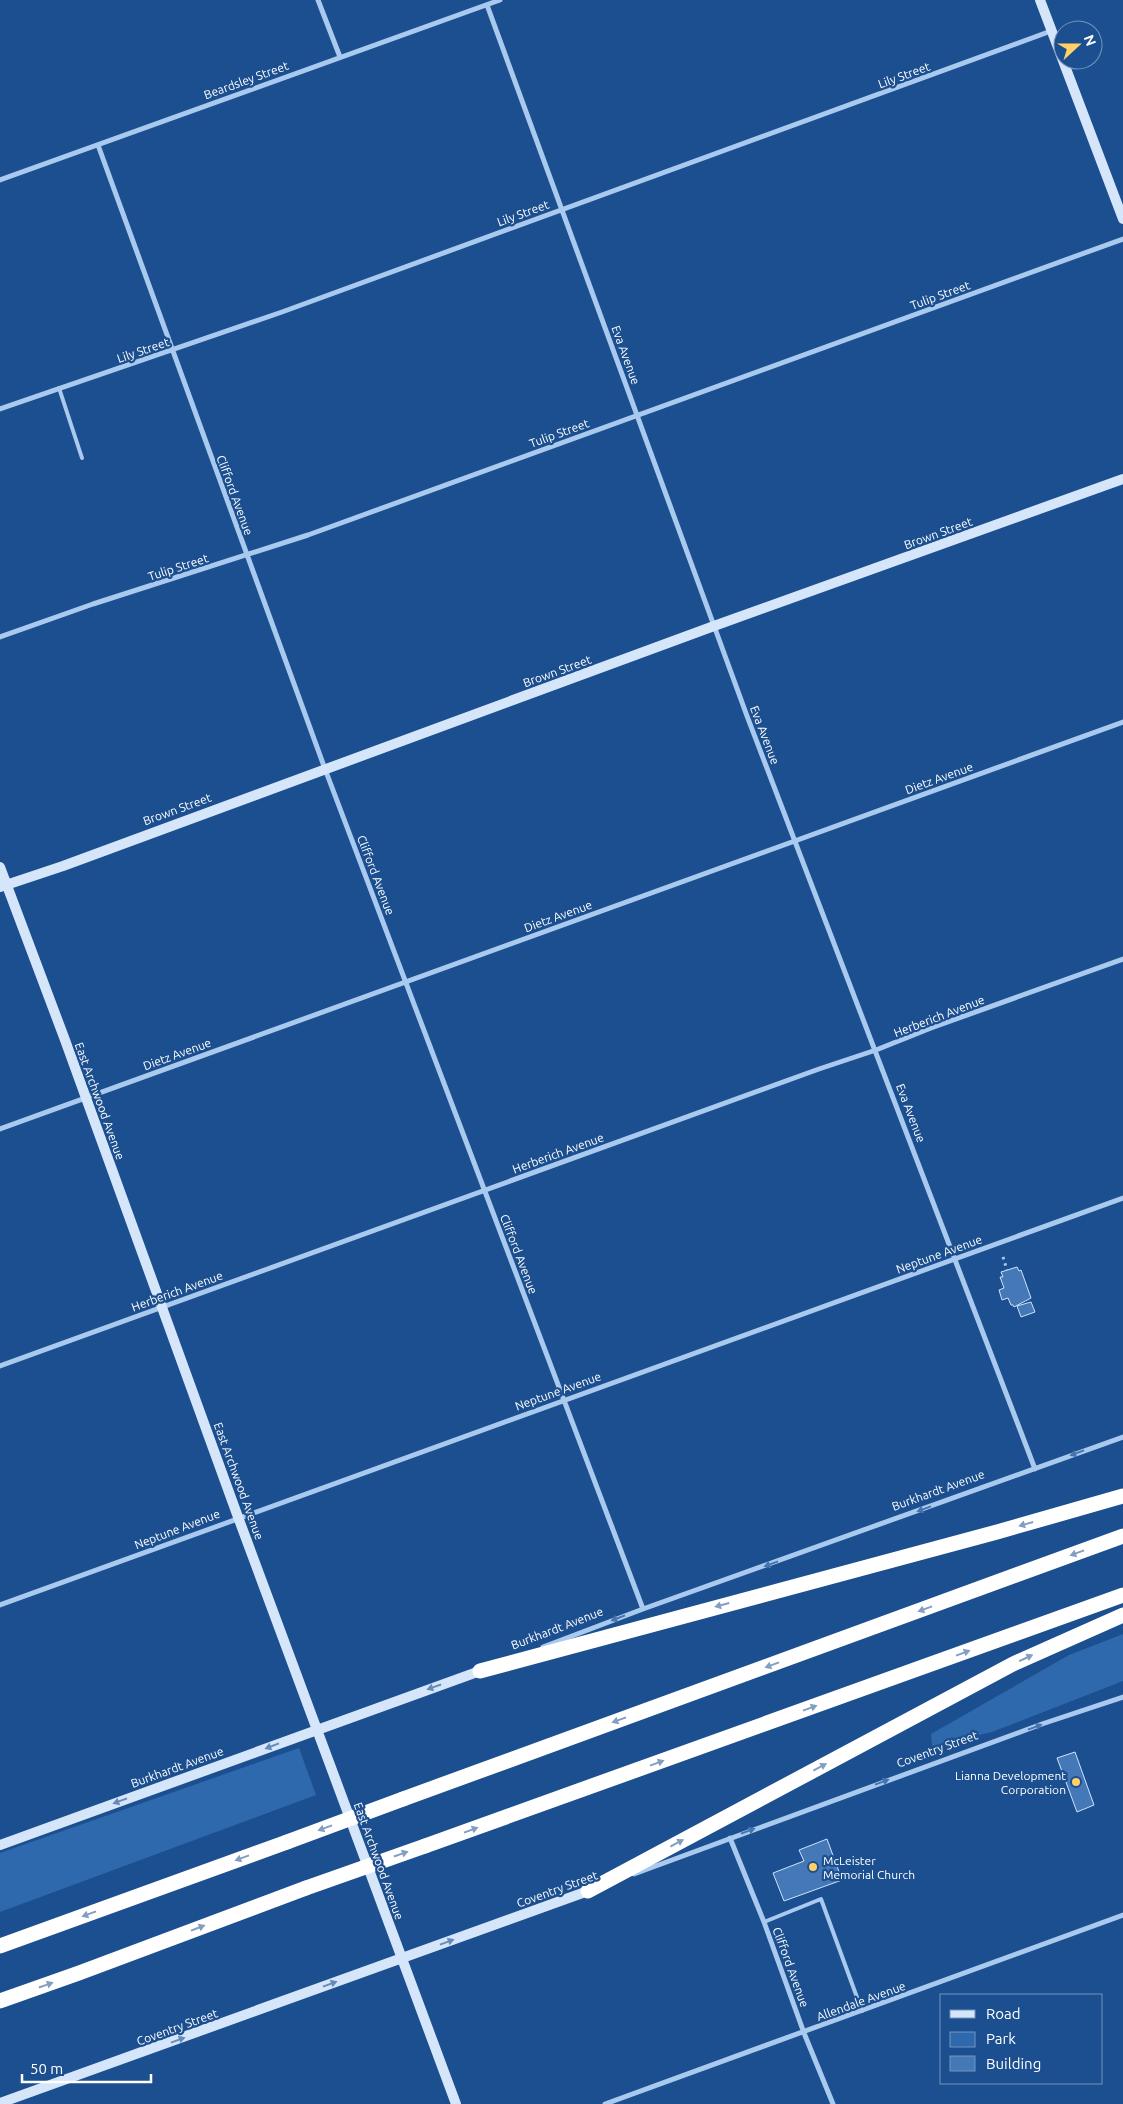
<svg xmlns="http://www.w3.org/2000/svg" width="1123" height="2104" viewBox="0 0 1123 2104" font-family="Ubuntu,sans-serif">
	<rect width="100%" height="100%" fill="#1b4f8f"/>
	<!-- green -->
	<path fill="#2e69ad" d="M1123 1634V1681L992 1732 932 1746 931 1734 1069 1655Z
		M299 1748 316 1795 0 1912V1853Z"/>
	<!-- building -->
	<path fill="#4478b7" stroke="#cfe3fa" d="M1017 1267 1019 1271 1021 1270 1031 1298 1014 1307 1013 1305H1011L1008 1298 1002 1300 999 1290 1004 1288 1000 1277H1003L1001 1272Z
		M1031 1302 1035 1312 1021 1317 1017 1306Z
		M1075 1752 1094 1805 1077 1812 1057 1758Z
		M827 1839 842 1880 784 1901 773 1873 804 1861 799 1850Z"/>
	<g fill="none" stroke-linecap="round" stroke-linejoin="round">
		<!-- path -->
		<path stroke="#a9c9ee" stroke-width="3" stroke-dasharray="2.5 4" stroke-linecap="butt" d="M1003 1257 1007 1270"/>
		<!-- lane -->
		<path stroke="#a9c9ee" stroke-width="4" d="M59 388 82 458
			M764 1922 821 1899 862 2011"/>
		<!-- street -->
		<path stroke="#a9c9ee" stroke-width="5" d="M318 0 340 57
			M487 5 747 716 1035 1469
			M98 145 325 769 643 1609
			M0 180 500 0
			M0 409 282 312 1051 31
			M0 637 93 604 308 535 1123 239
			M0 1129 1123 722
			M0 1366 819 1069 876 1050 931 1028 1123 959
			M0 1605 1123 1198
			M543 1647 643 1609 1123 1437
			M730 1838 764 1922 804 2033 833 2104
			M634 1874 1042 1724 1123 1697
			M605 2104 1123 1915"/>
		<!-- secondary -->
		<path stroke="#d6e6fa" stroke-width="10" d="M1040 0 1123 219
			M0 867 65 1040 238 1517 456 2104
			M0 887 63 866 714 626 1123 479
			M0 1845 480 1671
			M0 2103 588 1891"/>
		<!-- highway -->
		<path stroke="#fff" stroke-width="15" d="M480 1671 997 1532 1123 1496
			M403 1799 1123 1536
			M425 1846 1123 1595
			M588 1891 1013 1664 1123 1615
			M0 1946 287 1842
			M0 2001 79 1973 306 1888"/>
		<!-- highway-bridge -->
		<path stroke="#fff" stroke-width="15" d="M287 1842 403 1799
			M306 1888 425 1846"/>
	</g>
	<!-- one-way arrows -->
	<defs><path id="oneway-solid" d="M-6-.8H1V-3.2L6.5 0L1 3.2V.8H-6Z" transform="scale(1.25)"/></defs>
	<g fill="#4674ac">
		<use href="#oneway-solid" transform="translate(1077 1453) rotate(160)"/>
		<use href="#oneway-solid" transform="translate(924 1509) rotate(160)"/>
		<use href="#oneway-solid" transform="translate(771 1564) rotate(160)"/>
		<use href="#oneway-solid" transform="translate(618 1618) rotate(159)"/>
		<use href="#oneway-solid" transform="translate(1035 1727) rotate(-20)"/>
		<use href="#oneway-solid" transform="translate(882 1782) rotate(-20)"/>
		<use href="#oneway-solid" transform="translate(748 1831) rotate(-20)"/>
	</g>
	<g fill="#829ec1">
		<use href="#oneway-solid" transform="translate(1026 1524) rotate(164)"/>
		<use href="#oneway-solid" transform="translate(1077 1553) rotate(160)"/>
		<use href="#oneway-solid" transform="translate(722 1605) rotate(165)"/>
		<use href="#oneway-solid" transform="translate(925 1609) rotate(160)"/>
		<use href="#oneway-solid" transform="translate(963 1653) rotate(-20)"/>
		<use href="#oneway-solid" transform="translate(1026 1658) rotate(-25)"/>
		<use href="#oneway-solid" transform="translate(772 1665) rotate(160)"/>
		<use href="#oneway-solid" transform="translate(810 1708) rotate(-20)"/>
		<use href="#oneway-solid" transform="translate(619 1720) rotate(160)"/>
		<use href="#oneway-solid" transform="translate(657 1763) rotate(-20)"/>
		<use href="#oneway-solid" transform="translate(820 1767) rotate(-28)"/>
		<use href="#oneway-solid" transform="translate(325 1828) rotate(160)"/>
		<use href="#oneway-solid" transform="translate(471 1830) rotate(-20)"/>
		<use href="#oneway-solid" transform="translate(677 1843) rotate(-28)"/>
		<use href="#oneway-solid" transform="translate(401 1854) rotate(-19)"/>
		<use href="#oneway-solid" transform="translate(242 1858) rotate(160)"/>
		<use href="#oneway-solid" transform="translate(89 1914) rotate(160)"/>
		<use href="#oneway-solid" transform="translate(198 1928) rotate(-21)"/>
		<use href="#oneway-solid" transform="translate(46 1985) rotate(-19)"/>
	</g>
	<g fill="#668bba">
		<use href="#oneway-solid" transform="translate(434 1687) rotate(161)"/>
		<use href="#oneway-solid" transform="translate(272 1746) rotate(159)"/>
		<use href="#oneway-solid" transform="translate(120 1801) rotate(160)"/>
		<use href="#oneway-solid" transform="translate(447 1942) rotate(-20)"/>
		<use href="#oneway-solid" transform="translate(330 1984) rotate(-20)"/>
		<use href="#oneway-solid" transform="translate(178 2040) rotate(-20)"/>
	</g>
	<!-- markers -->
	<g fill="#ffd166" stroke="#1b4f8f" stroke-width="2">
		<circle cx="1076" cy="1782" r="5"/>
		<circle cx="813" cy="1867" r="5"/>
	</g>
	<g text-anchor="middle" dominant-baseline="central" stroke-width="4.5" stroke-linejoin="round" paint-order="stroke">
		<!-- street labels -->
		<g font-size="12" fill="#fff" stroke="#1b4f8f">
			<text transform="translate(904 75) rotate(-20)">Lily Street</text>
			<text transform="translate(246 80) rotate(-20)">Beardsley Street</text>
			<text transform="translate(523 213) rotate(-20)">Lily Street</text>
			<text transform="translate(940 295) rotate(-20)">Tulip Street</text>
			<text transform="translate(143 350) rotate(-19)">Lily Street</text>
			<text transform="translate(626 355) rotate(70)">Eva Avenue</text>
			<text transform="translate(559 433) rotate(-20)">Tulip Street</text>
			<text transform="translate(235 495) rotate(70)">Clifford Avenue</text>
			<text transform="translate(938 533) rotate(-20)">Brown Street</text>
			<text transform="translate(178 567) rotate(-18)">Tulip Street</text>
			<text transform="translate(557 671) rotate(-20)">Brown Street</text>
			<text transform="translate(765 735) rotate(69)">Eva Avenue</text>
			<text transform="translate(939 778) rotate(-20)">Dietz Avenue</text>
			<text transform="translate(177 809) rotate(-20)">Brown Street</text>
			<text transform="translate(376 875) rotate(69)">Clifford Avenue</text>
			<text transform="translate(558 916) rotate(-20)">Dietz Avenue</text>
			<text transform="translate(939 1016) rotate(-21)">Herberich Avenue</text>
			<text transform="translate(177 1054) rotate(-20)">Dietz Avenue</text>
			<text transform="translate(100 1101) rotate(70)">East Archwood Avenue</text>
			<text transform="translate(911 1113) rotate(69)">Eva Avenue</text>
			<text transform="translate(558 1153) rotate(-20)">Herberich Avenue</text>
			<text transform="translate(519 1254) rotate(69)">Clifford Avenue</text>
			<text transform="translate(939 1254) rotate(-20)">Neptune Avenue</text>
			<text transform="translate(177 1291) rotate(-20)">Herberich Avenue</text>
			<text transform="translate(558 1391) rotate(-20)">Neptune Avenue</text>
			<text transform="translate(239 1481) rotate(70)">East Archwood Avenue</text>
			<text transform="translate(938 1490) rotate(-20)">Burkhardt Avenue</text>
			<text transform="translate(177 1529) rotate(-21)">Neptune Avenue</text>
			<text transform="translate(557 1628) rotate(-21)">Burkhardt Avenue</text>
			<text transform="translate(937 1749) rotate(-20)">Coventry Street</text>
			<text transform="translate(177 1767) rotate(-20)">Burkhardt Avenue</text>
			<text transform="translate(379 1861) rotate(70)">East Archwood Avenue</text>
			<text transform="translate(557 1889) rotate(-20)">Coventry Street</text>
			<text transform="translate(791 1967) rotate(70)">Clifford Avenue</text>
			<text transform="translate(861 2001) rotate(-20)">Allendale Avenue</text>
			<text transform="translate(177 2027) rotate(-20)">Coventry Street</text>
		</g>
		<!-- poi labels -->
		<g font-size="12" fill="#fff" stroke="#1b4f8f" text-anchor="end">
			<text x="1066" y="1775">Lianna Development<tspan x="1066" dy="14">Corporation</tspan></text>
			<text x="823" y="1860" text-anchor="start">McLeister<tspan x="823" dy="14">Memorial Church</tspan></text>
		</g>
	</g>
	<!-- legend -->
	<rect x="940" y="1994" width="162" height="90" fill="#1b4f8f" stroke="#7695bc"/>
	<rect x="950" y="2010" width="25" height="8" fill="#d6e6fa" stroke="#7695bc"/>
	<text x="986" y="2019" font-size="15" fill="#ffffff">Road</text>
	<rect x="950" y="2032" width="25" height="15" fill="#2e69ad" stroke="#7695bc"/>
	<text x="986" y="2044" font-size="15" fill="#ffffff">Park</text>
	<rect x="950" y="2056" width="25" height="15" fill="#4478b7" stroke="#7695bc"/>
	<text x="986" y="2069" font-size="15" fill="#ffffff">Building</text>
	<!-- north arrow -->
	<g transform="translate(1078 45) rotate(69)"><circle r="24" fill="#1b4f8f" stroke="#7695bc"/>
	<path d="M0-4L9 19L0 12L-9 19Z" fill="#ffd166"/>
	<text y="-8" font-size="14" font-weight="bold" text-anchor="middle" fill="#ffffff">N</text>
	</g>
	<!-- scale -->
	<path d="M22 2074v8h129v-8" fill="none" stroke="#ffffff" stroke-width="2.5"/>
	<text x="30" y="2074" font-size="15" fill="#ffffff" stroke="#1b4f8f" stroke-width="4" paint-order="stroke">50 m</text>
</svg>
